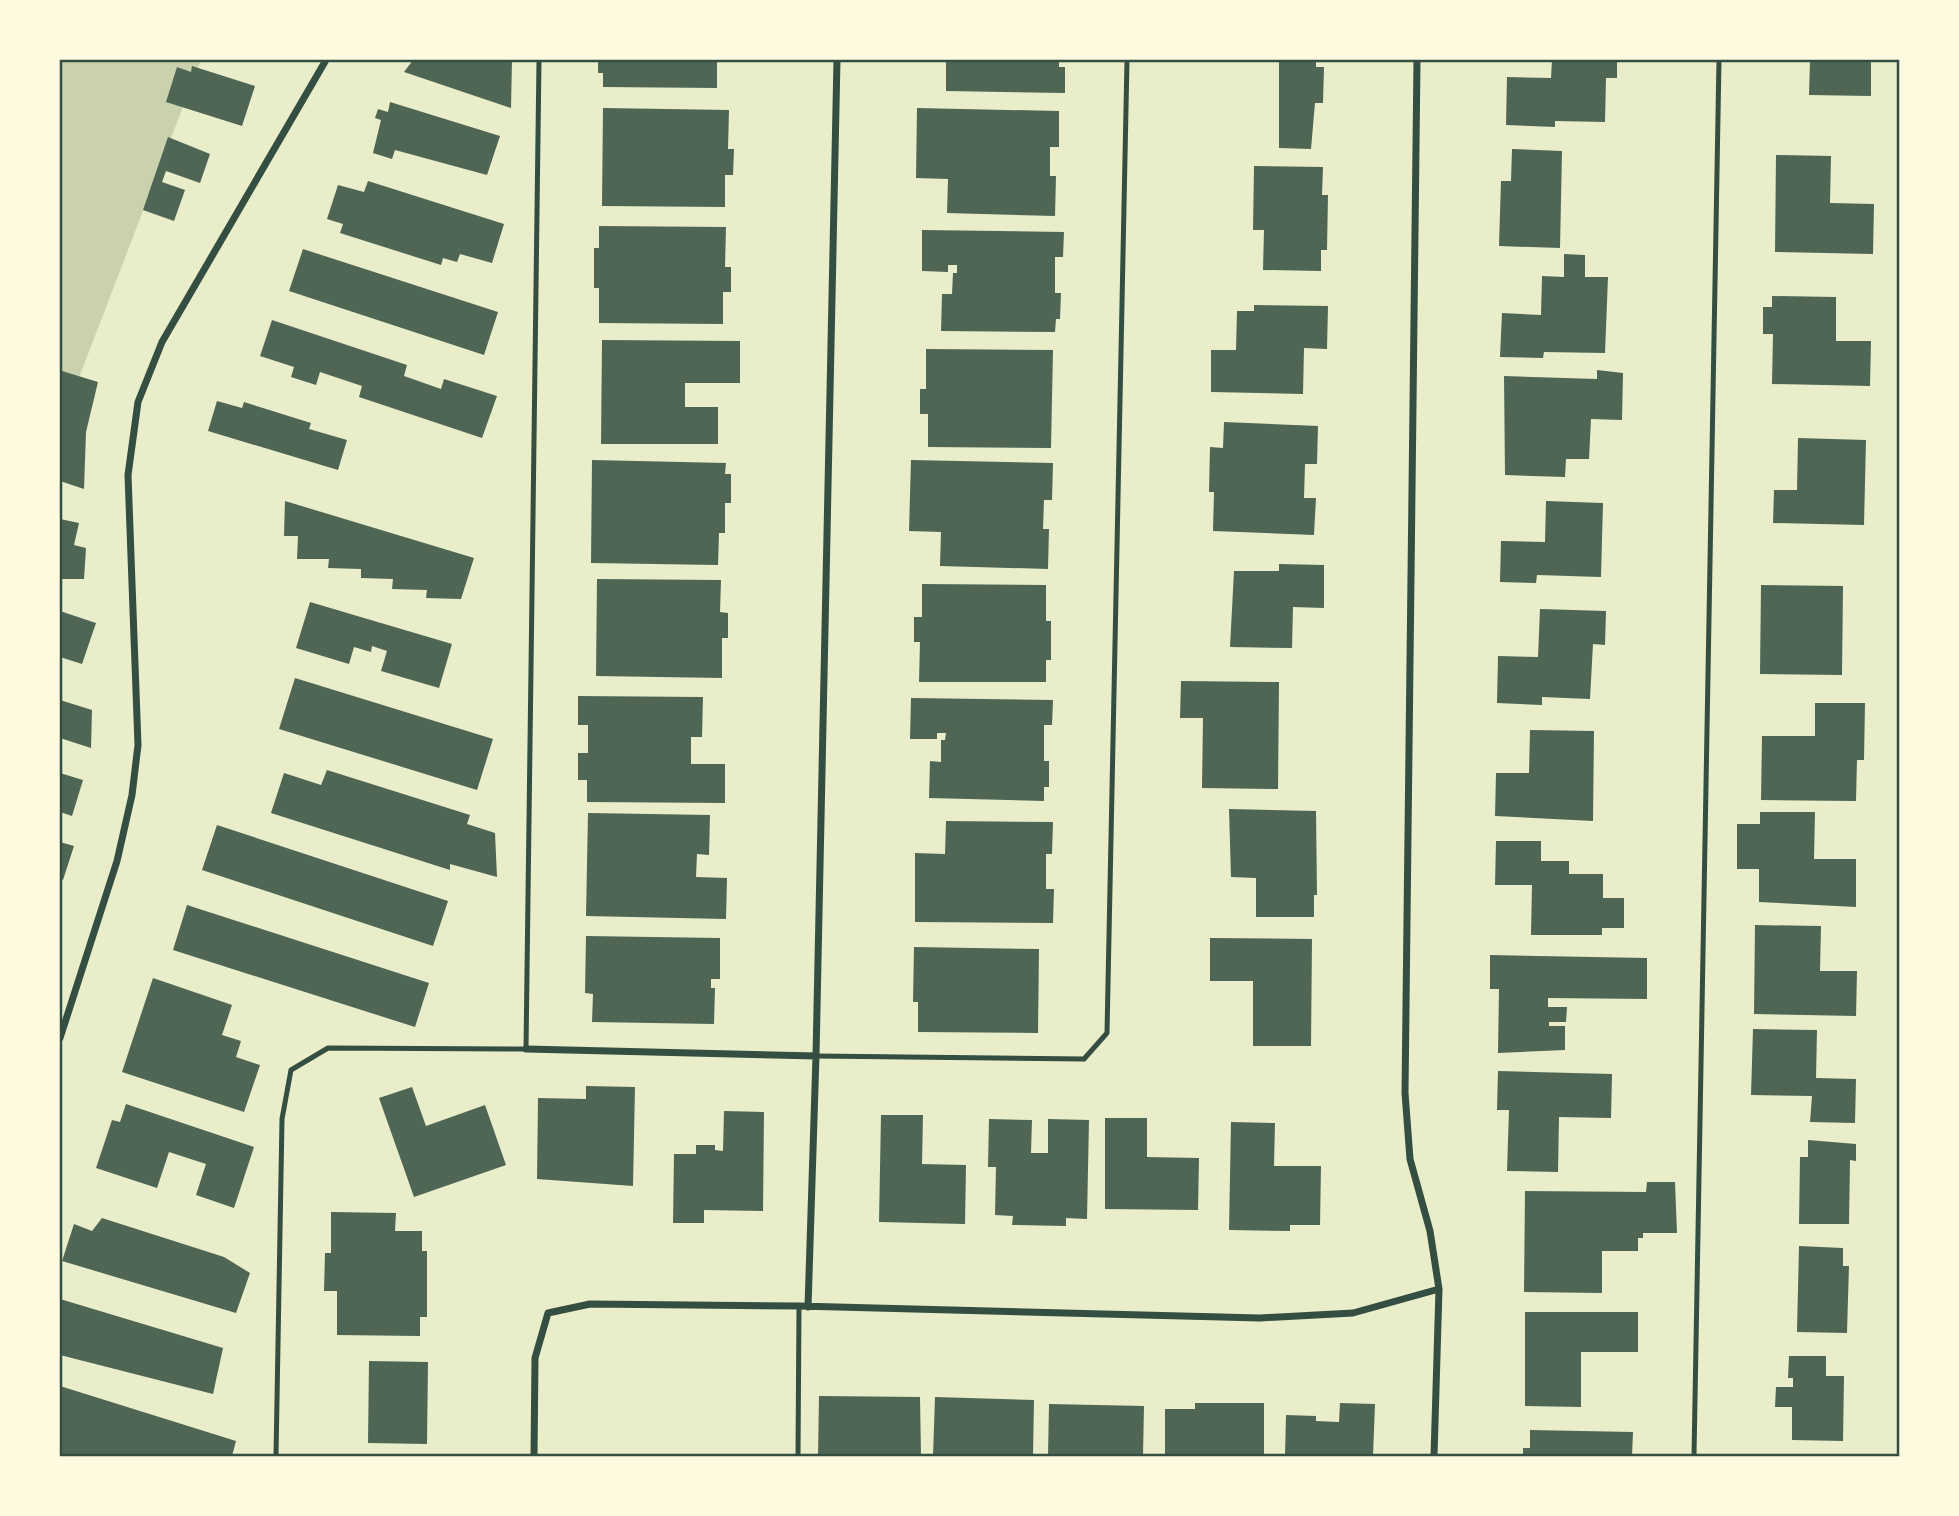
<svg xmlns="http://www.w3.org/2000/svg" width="1959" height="1516" viewBox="0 0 1959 1516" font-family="'IBM Plex Serif',serif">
	<rect width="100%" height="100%" fill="#e9edc9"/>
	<!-- green -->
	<path fill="#cad2ad" d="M60 60H201L60 427Z"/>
	<!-- building -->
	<path fill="#4f6655" d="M413 60H512L511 108 404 72Z
		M598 60H717V88L603 87V73H598Z
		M946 60H1059V67H1065V93L946 91Z
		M1279 60H1316V67H1324L1323 103H1315L1311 149 1279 148Z
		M1552 60H1617V78H1606L1605 122 1555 121V127L1506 125 1507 77 1551 78Z
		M1810 60H1871V96L1809 95Z
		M192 66 255 86 242 126 166 102 177 67 191 72Z
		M390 102 500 136 487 175 395 150 392 159 373 153 381 120 375 118 378 109 388 112Z
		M603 108 729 110 728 149H734L733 175H725V207L602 206Z
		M917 108 1059 111V147H1050V176H1056L1055 216 947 213 948 179 916 178Z
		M168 137 210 154 200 183 166 171 162 182 185 190 174 221 143 210Z
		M1512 149 1562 151 1560 248 1499 246 1501 181H1511Z
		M1776 155 1831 156 1830 203 1874 204 1873 254 1775 252Z
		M1254 166 1323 167 1322 195H1328L1327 250H1321V271L1263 270 1264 230H1253Z
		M368 181 504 224 492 263 460 254 457 262 443 258 441 265 340 233 343 224 327 219 338 185 364 192Z
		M599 226 726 227 725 267H731V292H723V324L599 323V288H594V248H599Z
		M922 230 1064 232 1063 257H1055V293H1061L1060 319H1056L1055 332 941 331 942 294H952L953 273H957V265H948V272L922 271Z
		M303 249 498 312 484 355 289 291Z
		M1564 254 1585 255V277H1608L1605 353 1544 352 1543 358 1500 357 1502 313 1541 315 1542 276 1564 277Z
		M1772 296 1836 297V341H1871L1870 386 1772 384 1773 334H1763V307H1772Z
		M1254 305 1328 306 1327 349 1304 348 1303 394 1211 392V350H1236L1237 311H1254Z
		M272 320 407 365 404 376 441 389 444 379 497 396 482 438 359 397 362 386 320 372 316 385 291 377 294 367 260 356Z
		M602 340 740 341V383H685V407H718V444H601Z
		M926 349 1053 350 1051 448 928 447V414H920V389H926Z
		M1597 370 1623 373 1622 420 1591 419 1589 459H1566L1565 477 1505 475 1504 376 1597 379Z
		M62 371 98 382 86 432 84 489 60 481V379Z
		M217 401 242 408 244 402 311 423 309 429 347 440 338 470 208 431Z
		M1224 422 1318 426 1317 464H1305L1304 498H1316L1314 535 1213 531 1214 492H1209L1210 447 1223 448Z
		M1798 438 1866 440 1864 525 1773 523 1774 490H1797Z
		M592 460 726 463 725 474H731V503H725V533H719L718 565 591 563Z
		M911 460 1053 463 1052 500H1044L1043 529H1049L1048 569 940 566 941 532 909 531Z
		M285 501 474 558 461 599 426 598 427 590 392 589 393 579 361 578V569L328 568 329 559H297L298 536H284Z
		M1546 501 1603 503 1601 577 1537 575 1536 583 1500 582 1501 541 1545 542Z
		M60 519 79 523 74 545 86 548 84 579H60Z
		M1279 564 1324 565V608L1293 607 1292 648 1230 647 1234 571H1279Z
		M597 579 721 580 720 612 728 613V638H722V678L596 676Z
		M922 584 1046 585V621H1051V660H1046V682H919L920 642H914V617H922Z
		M1761 585 1843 586 1842 675 1760 674Z
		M310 602 452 644 439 688 381 671 387 651 372 646 371 652 354 647 349 664 296 648Z
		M1540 609 1606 611 1605 645 1593 644 1590 699 1542 697V705L1497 703 1498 656 1538 657Z
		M60 611 96 623 82 664 60 657Z
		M295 678 493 739 477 790 279 729Z
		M1181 681 1279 682 1278 789 1202 788 1203 718H1180Z
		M578 696 703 697 702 737H691V764H725V803L587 802V780H578V753H588V725H578Z
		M911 698 1053 700 1052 725H1044V761H1049V787H1044V801L929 798 930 761 941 762V740H945L946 733H937V739H910Z
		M60 700 92 710 91 748 60 738Z
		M1815 703H1865L1864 760H1857L1856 801 1761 800 1762 736H1815Z
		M1530 730 1594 731 1593 821 1495 816 1496 773H1529Z
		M327 770 470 815 467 824 495 833 497 877 450 864V870L271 813 284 773 321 785Z
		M60 773 83 780 72 816 60 812Z
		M1229 809 1316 811 1317 895H1314V917H1256V878L1231 877Z
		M1760 812H1815L1814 859H1856V907L1759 902V869H1737V824H1760Z
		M588 813 710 815 709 855 697 854 696 877 727 878 726 919 586 916Z
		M946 821 1053 822 1052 854H1046V889H1054L1053 923 915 922V853L945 854Z
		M217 825 448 901 433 946 202 870Z
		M1496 841H1541V861H1569V874H1603V898H1624V928H1602V935H1531L1532 885H1495Z
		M60 842 74 846 63 880 60 879Z
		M187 905 429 983 415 1027 173 950Z
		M1755 925 1821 926 1820 971H1857L1856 1016 1754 1014Z
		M586 936 720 938V979H711V988H715L714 1024 592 1022 593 994 585 993Z
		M1210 938 1312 939 1311 1046H1253V981H1210Z
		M914 947 1039 949 1038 1033 918 1032V1002H913Z
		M1490 955 1647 958V999L1548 998V1007H1567L1566 1022H1549V1026H1565V1050L1498 1053 1499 989H1490Z
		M153 978 232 1005 222 1035 241 1041 236 1057 260 1065 244 1112 122 1072Z
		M1753 1029 1817 1030 1816 1078 1856 1079 1855 1123 1810 1122 1812 1096 1751 1095Z
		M1498 1071 1612 1074 1611 1118 1559 1117 1558 1172 1507 1171 1509 1110H1497Z
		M586 1086 635 1087 633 1186 537 1179 538 1098 586 1099Z
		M412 1087 426 1126 485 1105 506 1165 414 1197 379 1098Z
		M126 1104 254 1147 234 1208 196 1195 206 1164 169 1152 157 1188 96 1168 112 1120 120 1122Z
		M724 1111 764 1112 763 1211 704 1210V1223H673L674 1154H696V1145H715V1150L723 1151Z
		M881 1115H923L922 1164 966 1165 965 1224 879 1222Z
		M1105 1118H1147V1157L1199 1158 1198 1210 1105 1209Z
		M989 1119 1032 1120 1031 1153H1048V1119L1089 1120 1087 1219 1066 1218V1226L1012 1225 1013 1216 995 1215 996 1167H988Z
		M1231 1122 1275 1123 1274 1166H1321L1320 1225H1290V1231L1229 1230Z
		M1808 1140 1856 1144V1161L1850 1160 1849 1224H1799L1800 1157H1808Z
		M1647 1182H1675L1677 1233H1643V1238H1638V1251H1602V1293L1524 1292 1525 1191 1646 1192Z
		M331 1212 396 1213 395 1231H422V1251H427V1317H420V1336L337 1335V1291H324L325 1253H331Z
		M102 1218 224 1257 250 1273 236 1313 62 1261 74 1224 92 1231Z
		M1799 1246 1843 1248V1266H1849L1847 1333 1797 1332Z
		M60 1299 223 1348 213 1394 60 1355Z
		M1525 1312H1638V1352H1581V1407L1525 1406Z
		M1789 1356H1826V1376H1844L1843 1441 1792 1440V1407H1775L1776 1387H1793V1378H1788Z
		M369 1361 428 1362 427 1444 368 1443Z
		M60 1386 236 1441 232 1456H60Z
		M819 1396 920 1397 921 1456H818Z
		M935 1397 1034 1400 1033 1456H933Z
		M1195 1403H1264V1456H1227V1455L1165 1456V1409H1195Z
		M1340 1403 1375 1404 1373 1456H1285L1286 1415 1316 1416V1421L1339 1422Z
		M1049 1404 1144 1406 1143 1456H1048Z
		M1530 1430 1633 1432 1632 1456H1523V1448H1530Z"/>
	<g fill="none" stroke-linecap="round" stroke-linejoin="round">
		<!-- service -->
		<path stroke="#344e41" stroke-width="5" d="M816 1056 1084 1059 1107 1033 1127 60
			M276 1456 282 1119 291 1070 328 1048 526 1049 539 60
			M798 1456 799 1306
			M1694 1456 1719 60"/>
		<!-- minor -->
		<path stroke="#344e41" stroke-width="7" d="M1417 60 1405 1093 1410 1159 1430 1231 1439 1289 1434 1456
			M60 1038 117 861 132 795 138 745 128 475 138 402 162 342 326 60
			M526 1049 816 1056
			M808 1307 816 1056 837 60
			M534 1456 535 1358 548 1313 590 1304 799 1306 1260 1318 1353 1313 1439 1289"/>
	</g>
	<!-- border -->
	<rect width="1959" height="1516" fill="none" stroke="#fefae0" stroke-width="122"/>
	<rect x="61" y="61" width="1837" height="1394" fill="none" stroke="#344e41" stroke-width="2.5"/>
</svg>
